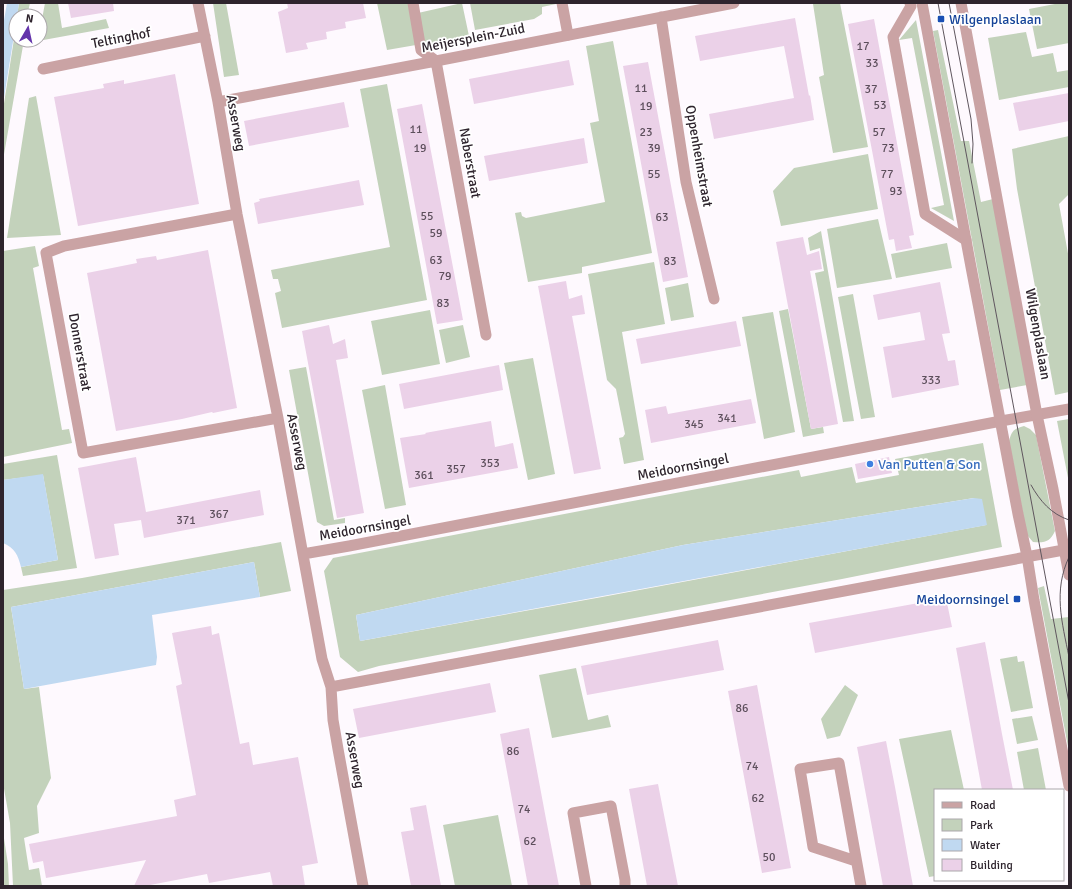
<svg xmlns="http://www.w3.org/2000/svg" width="1072" height="889" viewBox="0 0 1072 889" font-family="Signika,sans-serif">
	<rect width="100%" height="100%" fill="#fef9fe"/>
	<!-- green -->
	<path fill="#c3d2bb" fill-rule="evenodd" d="M19 3H30L27 16H17Z
		M45 3H58L62 28 106 19 109 28 38 41V40H40V30Z
		M213 3H226L239 75 224 77Z
		M377 3H408L416 45 387 50Z
		M462 3 469 36 424 45 418 13Z
		M470 3H556V4L542 7V14L534 19 475 30Z
		M816 3H840L868 147 833 153 819 77 824 75 813 4Z
		M1060 3H1069V43L1037 49 1029 9Z
		M916 20 954 221 931 208 944 205 912 38 899 40Z
		M16 26V40H24L3 160V110Z
		M938 30 961 141H969L981 202 993 199 1027 385 1000 390 933 31Z
		M1026 32 1032 57 1053 53 1057 72 1069 70V87L999 100 988 38Z
		M613 41 652 253 582 267V273L528 282 515 213 521 212 522 216 526 218 605 202 590 123 599 121 586 46Z
		M387 84 427 300 282 328 275 293 281 291 278 279H273L271 270 390 247 360 89Z
		M36 96 61 235 7 238 29 98Z
		M1069 136V194L1059 204 1069 259V392L1055 395 1017 189 1012 149Z
		M868 154 878 209 781 226 773 191 794 168Z
		M878 219 892 279 837 288 827 229Z
		M821 231 854 421 843 422 815 273 824 271 820 248 810 251 808 238Z
		M947 243 952 268 896 278 891 254Z
		M35 246 39 266 33 268 62 430 69 429 72 443 3 457V251Z
		M654 262 665 324 622 332 644 460 624 464 619 438 623 437 625 434 616 389 607 380 588 274Z
		M688 283 694 317 671 321 665 288Z
		M853 294 875 417 861 419 838 297Z
		M788 309 811 429 823 427 824 433 803 437 779 311Z
		M430 310 440 364 382 375 371 321Z
		M773 312 795 432 764 439 742 317Z
		M463 325 470 357 446 363 439 330Z
		M533 358 555 474 528 480 504 363Z
		M306 367 334 520 345 518V523L324 526 317 522 289 370Z
		M385 385 406 505 385 509 362 390Z
		M1069 419V483L1057 421Z
		M1024 426 1030 429 1036 435 1055 531C1050 542 1045 543 1033 542L1027 535 1009 441C1012 430 1014 429 1024 426Z
		M983 443 1002 547 842 579 379 666 358 672 340 657 324 571 333 558 622 503 799 470 801 477 852 467 856 483 899 475 895 459ZM974 498 986 525 602 597 360 641 356 615 683 545Z
		M57 455 77 568 23 576 21 567 58 560 43 475 3 480V464Z
		M281 542 291 591 260 597 254 562 11 607 24 689 39 687 51 778 37 806 39 833 24 838 29 870 39 868 42 886H13L10 823 3 783V590L82 578Z
		M1044 586 1051 619 1069 617V752L1038 588Z
		M1017 656 1018 662 1024 661 1033 708 1011 712 1000 659Z
		M576 668 588 720 608 715 611 727 552 738 539 675Z
		M845 685 858 695 840 736 827 739 821 719Z
		M1032 716 1038 740 1017 744 1012 719Z
		M951 730 964 790H935V876L929 877 899 739Z
		M1038 748 1046 790H1024L1017 752Z
		M498 815 512 886H455L443 825Z
		M3 832 8 864 9 886H3Z"/>
	<!-- water -->
	<path fill="#c0d9f1" d="M7 3H19L17 16H16V23L3 104V26Z
		M43 474 58 560 21 567C18 555 15 548 3 543V480Z
		M974 498 982 499 987 525 360 641 356 615 683 545Z
		M254 562 260 597 152 615 157 657 156 665 24 689 11 607Z"/>
	<!-- building -->
	<path fill="#ebd1e8" d="M68 3H113L114 11 71 18Z
		M287 3H363L366 18 345 22 346 28 326 32 327 39 306 43 308 49 286 53 278 12 288 8Z
		M795 18 809 96 810 95 814 120 714 139 709 114 794 98 784 46 700 61 695 36Z
		M874 19 914 235 909 236 912 248 896 251 894 239 889 240 848 24Z
		M569 60 574 85 474 104 469 79Z
		M648 62 688 277 663 282 623 66Z
		M175 74 199 204 78 226 54 97 104 88 103 84 124 80V84Z
		M1069 93V121L1019 131 1013 103Z
		M344 102 349 127 249 146 244 121Z
		M422 104 463 320 437 324 397 109Z
		M584 138 588 163 489 181 484 156Z
		M359 180 364 205 258 224 254 203 260 201 259 199Z
		M803 237 807 255 819 251 822 269 810 271 838 424 811 429 776 242Z
		M208 250 237 408 213 413 212 412 182 419 116 431 87 273 137 263 136 259 156 256 157 260Z
		M566 281 569 299 582 295 585 314 572 316 601 469 574 474 538 286Z
		M940 282 950 333 942 334 948 361 955 360 959 385 892 398 883 347 925 340 920 312 878 320 873 295Z
		M736 321 741 346 641 364 636 339Z
		M329 325 333 344 345 339 348 358 336 360 364 513 337 518 302 331Z
		M499 365 503 390 404 409 399 384Z
		M751 399 756 423 651 443 645 410 666 406 668 414Z
		M491 421 495 447 513 443 518 468 409 488 400 438 426 434 425 433Z
		M136 457 146 512 260 490 264 515 144 538 141 520 114 524 119 555 95 559 78 468Z
		M889 457 892 473 858 479 855 464Z
		M946 598 952 627 815 653 809 623Z
		M211 626 212 635 219 633 240 744 249 742 253 765 298 757 318 863 302 866 305 886H273L270 872 209 883 207 874 145 886H134L146 860 46 878 43 861 33 863 29 844 177 816 174 800 196 795 176 686 182 684 172 633Z
		M718 640 724 670 587 695 581 666Z
		M985 642 1002 734 1013 790H982L956 648Z
		M490 683 496 712 359 738 353 709Z
		M757 685 791 868 762 873 728 691Z
		M529 728 546 819 559 886H528L500 734Z
		M886 741 895 787 913 886H883L857 747Z
		M658 784 667 830 678 886H647L629 789Z
		M426 805 441 886H411L401 832 414 830 410 808Z"/>
	<g fill="none" stroke-linecap="round" stroke-linejoin="round">
		<!-- pedestrian -->
		<path stroke="#caa3a4" stroke-width="11" d="M413 3 421 50 436 61
			M562 3 568 35"/>
		<!-- minor -->
		<path stroke="#caa3a4" stroke-width="11" d="M198 3 218 102 237 214 278 418 322 659 331 687 333 720 338 749 363 886
			M910 3 911 6 893 37 925 214 966 240
			M661 17 686 182 714 299
			M436 61 486 335
			M43 69 205 36
			M218 102 436 61 734 3
			M237 214 64 246 46 253 83 453 278 418
			M303 554 349 546 1001 421 1069 409
			M331 687 1069 549
			M856 861 813 847 800 769 839 763 861 886
			M586 886 573 813 611 806 625 880V886"/>
		<!-- tertiary -->
		<path stroke="#caa3a4" stroke-width="11" d="M922 3 971 267 1018 514 1027 556 1034 600 1069 786
			M961 3 1037 415 1053 489 1069 575"/>
		<!-- tram -->
		<path stroke="#5f565e" stroke-width="1" d="M938 3 1069 703
			M949 3 971 119 973 144 972 163
			M1031 485C1040 501 1051 514 1069 520
			M1069 557C1053 591 1062 622 1069 657"/>
	</g>
	<!-- markers -->
	<g fill="#1a4fb4" stroke="#fff" stroke-width="1.5">
		<rect x="937" y="15" width="8" height="8" rx="2"/>
		<rect x="1013" y="595" width="8" height="8" rx="2"/>
	</g>
	<circle fill="#3f7fe0" stroke="#fff" stroke-width="1.5" cx="870" cy="464" r="4"/>
	<g text-anchor="middle" dominant-baseline="central" stroke-width="3.5" stroke-linejoin="round" paint-order="stroke">
		<!-- number labels -->
		<g font-size="12" fill="#5d4f5c">
			<text x="863" y="46">17</text>
			<text x="872" y="63">33</text>
			<text x="641" y="88">11</text>
			<text x="871" y="89">37</text>
			<text x="880" y="105">53</text>
			<text x="646" y="106">19</text>
			<text x="416" y="129">11</text>
			<text x="646" y="132">23</text>
			<text x="879" y="132">57</text>
			<text x="420" y="148">19</text>
			<text x="654" y="148">39</text>
			<text x="888" y="148">73</text>
			<text x="654" y="174">55</text>
			<text x="887" y="174">77</text>
			<text x="896" y="191">93</text>
			<text x="427" y="216">55</text>
			<text x="662" y="217">63</text>
			<text x="436" y="233">59</text>
			<text x="436" y="260">63</text>
			<text x="670" y="261">83</text>
			<text x="445" y="276">79</text>
			<text x="443" y="303">83</text>
			<text x="931" y="380">333</text>
			<text x="727" y="418">341</text>
			<text x="694" y="424">345</text>
			<text x="490" y="463">353</text>
			<text x="456" y="469">357</text>
			<text x="424" y="475">361</text>
			<text x="219" y="514">367</text>
			<text x="186" y="520">371</text>
			<text x="742" y="708">86</text>
			<text x="513" y="751">86</text>
			<text x="752" y="766">74</text>
			<text x="758" y="798">62</text>
			<text x="524" y="809">74</text>
			<text x="530" y="841">62</text>
			<text x="769" y="857">50</text>
		</g>
		<!-- transit labels -->
		<g font-size="14" fill="#164399" stroke="#fff" text-anchor="start">
			<text x="949" y="19">Wilgenplaslaan</text>
			<text x="1009" y="599" text-anchor="end">Meidoornsingel</text>
		</g>
		<!-- street labels -->
		<g font-size="14" fill="#2e242d" stroke="#fff">
			<text transform="translate(121 38) rotate(-11)">Teltinghof</text>
			<text transform="translate(473 38) rotate(-11)">Meijersplein-Zuid</text>
			<text transform="translate(236 123) rotate(80)">Asserweg</text>
			<text transform="translate(699 156) rotate(80)">Oppenheimstraat</text>
			<text transform="translate(470 163) rotate(80)">Naberstraat</text>
			<text transform="translate(1038 334) rotate(80)">Wilgenplaslaan</text>
			<text transform="translate(80 352) rotate(80)">Donnerstraat</text>
			<text transform="translate(297 442) rotate(79)">Asserweg</text>
			<text transform="translate(683 467) rotate(-11)">Meidoornsingel</text>
			<text transform="translate(365 528) rotate(-10)">Meidoornsingel</text>
			<text transform="translate(355 760) rotate(80)">Asserweg</text>
		</g>
		<!-- shop labels -->
		<g font-size="14" fill="#366cbe" stroke="#fff" text-anchor="start">
			<text x="878" y="464">Van Putten &amp; Son</text>
		</g>
	</g>
	<!-- border -->
	<rect width="1072" height="889" fill="none" stroke="#2e242d" stroke-width="8"/>
	<!-- legend -->
	<rect x="934" y="789" width="130" height="92" fill="#ffffff" stroke="#aba7ab"/>
	<rect x="942" y="802" width="20" height="6" fill="#caa3a4" stroke="#aba7ab"/>
	<text x="970" y="809" font-size="12" fill="#2e242d">Road</text>
	<rect x="942" y="819" width="20" height="12" fill="#c3d2bb" stroke="#aba7ab"/>
	<text x="970" y="829" font-size="12" fill="#2e242d">Park</text>
	<rect x="942" y="839" width="20" height="12" fill="#c0d9f1" stroke="#aba7ab"/>
	<text x="970" y="849" font-size="12" fill="#2e242d">Water</text>
	<rect x="942" y="859" width="20" height="12" fill="#ebd1e8" stroke="#aba7ab"/>
	<text x="970" y="869" font-size="12" fill="#2e242d">Building</text>
	<!-- north arrow -->
	<g transform="translate(28 28) rotate(9)"><circle r="19" fill="#ffffff" stroke="#aba7ab"/>
	<path d="M0-3L7 15L0 10L-7 15Z" fill="#6434ab"/>
	<text y="-6" font-size="11" font-weight="bold" text-anchor="middle" fill="#2e242d">N</text>
	</g>
</svg>
